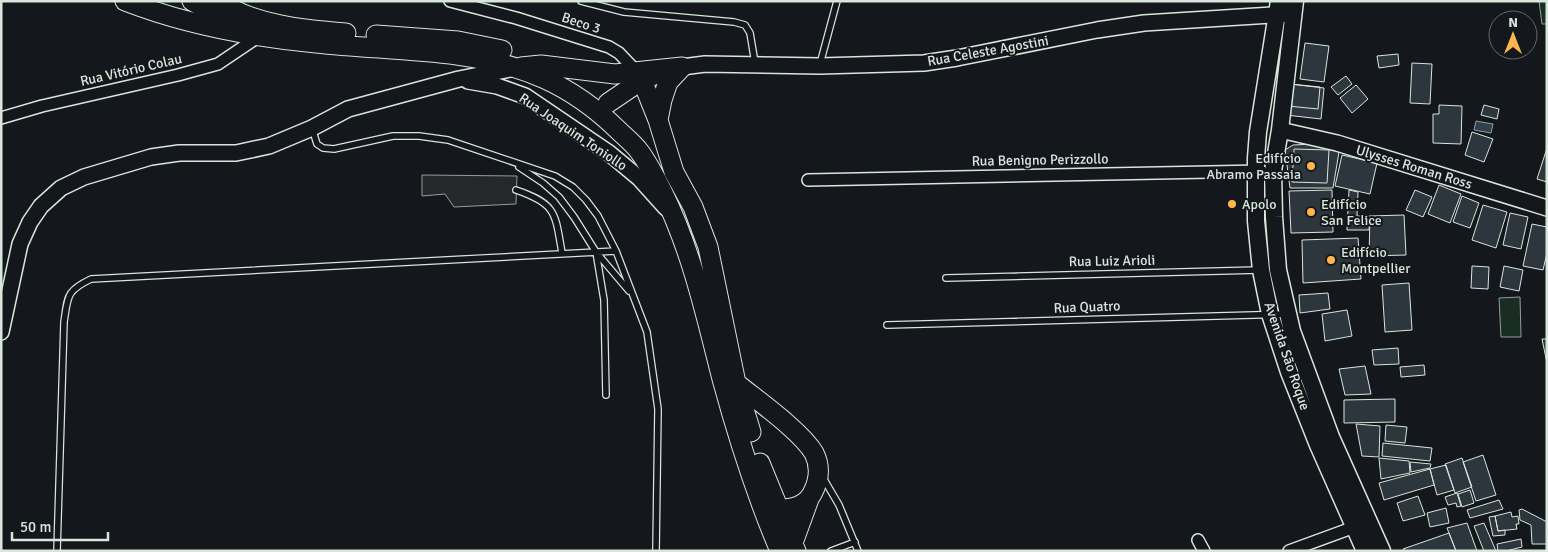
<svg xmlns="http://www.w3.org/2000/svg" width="1548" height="552" viewBox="0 0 1548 552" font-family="Signika,sans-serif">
	<rect width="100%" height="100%" fill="#14181c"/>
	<!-- green -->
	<path fill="#1a2d24" stroke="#939e99" d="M1539 1H1547V24H1542Z
		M1520 297 1521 337H1501L1499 298Z"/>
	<!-- parking -->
	<path fill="#24282b" stroke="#939e99" d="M422 175 517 176 516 204 454 207 445 194 422 196Z"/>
	<!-- water -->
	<path fill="#2f3f4d" stroke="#939e99" d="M1476 121 1493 124 1491 133 1474 130Z"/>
	<!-- building -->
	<path fill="#2c363c" stroke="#d8e6dc" d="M1305 43 1329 46 1324 82 1300 79Z
		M1398 54 1399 65 1379 68 1377 56Z
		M1412 63 1432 64 1430 104 1410 103Z
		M1346 76 1352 84 1338 95 1331 87Z
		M1290 84 1324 88 1321 119 1286 115Z
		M1290 84 1320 87 1318 109 1288 106Z
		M1356 85 1368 99 1352 113 1340 98Z
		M1439 105 1462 106 1461 144 1433 143V114H1439Z
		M1484 105 1499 109 1497 119 1481 115Z
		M1472 132 1493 139 1484 162 1465 155Z
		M1313 144 1339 152 1333 188H1290L1285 150 1293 145Z
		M1547 148V182L1537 179Z
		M1294 149 1329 150 1327 183 1292 182Z
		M1342 155 1377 163 1370 194 1335 186Z
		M1439 185 1461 194 1450 223 1428 214Z
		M1332 190 1333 232 1291 233 1289 191Z
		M1349 190 1358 192 1357 216H1370L1369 230H1347Z
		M1415 190 1432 197 1423 217 1406 210Z
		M1462 196 1479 203 1470 228 1453 222Z
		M1483 205 1507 212 1496 248 1472 240Z
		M1510 213 1528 217 1521 249 1503 245Z
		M1404 215 1406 255 1369 256 1370 216Z
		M1532 224 1547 227V253L1543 270 1523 266Z
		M1358 238 1361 279 1303 283 1302 240Z
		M1472 266 1489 267 1488 289 1471 288Z
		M1504 266 1523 270 1519 291 1500 287Z
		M1409 283 1412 330 1385 332 1382 285Z
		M1328 293 1330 309 1300 313 1299 295Z
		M1347 310 1352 336 1325 341 1322 314Z
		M1542 339H1547V363Z
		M1398 348 1399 364 1374 365 1372 350Z
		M1424 365 1425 375 1401 377 1400 367Z
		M1365 366 1371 394 1345 395 1339 369Z
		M1395 399V422L1344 423V400Z
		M1356 424 1380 426 1379 457 1362 456Z
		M1386 425 1407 427 1405 443 1385 441Z
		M1383 443 1432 448 1430 461 1382 456Z
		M1483 455 1496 495 1476 501 1463 462Z
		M1379 458 1409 461 1410 473 1381 479Z
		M1462 458 1472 487 1455 493 1445 464Z
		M1410 462 1431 464 1430 468 1411 472Z
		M1446 465 1454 490 1437 495 1430 469Z
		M1430 469 1434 485 1384 500 1379 483Z
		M1470 490 1474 503 1462 507 1458 494Z
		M1457 493 1461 506 1457 507 1456 503 1448 505 1445 497Z
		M1418 496 1425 515 1403 521 1397 503Z
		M1499 500 1503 509 1470 518 1467 510Z
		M1446 508 1449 523 1430 527 1427 513Z
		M1522 509 1547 522V544H1532L1531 525 1520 520 1519 510Z
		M1511 512 1512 517 1518 516 1519 524H1516L1517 529 1498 531 1495 516Z
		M1495 516 1498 531 1505 530V535L1493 536 1489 517Z
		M1467 523 1477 551H1456L1447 528Z
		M1484 523 1496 551H1484L1474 526Z
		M1449 533 1456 551H1404L1403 549Z
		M1521 539 1522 547 1506 551H1498L1497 544Z"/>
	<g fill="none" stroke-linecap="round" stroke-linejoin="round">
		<defs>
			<path id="service" d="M581 1 624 12 734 22 745 25 750 33 755 63
				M820 64 837 1
				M312 128 317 144 323 148 334 149 393 136H419L448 140 555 176 573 187 586 200 598 216 616 251 647 332 658 409 656 551
				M519 167 543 183 559 197 574 217 596 252 629 291
				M516 190C557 204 555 213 562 253
				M596 252 604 300 606 395
				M946 278 1259 270
				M887 325 1287 314
				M822 476 839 505 858 551
				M57 551 64 322C68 296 66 291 91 279L616 251
				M831 551 855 542"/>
			<path id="minor" d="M450 1 516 18 609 47 619 53 637 72
				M1 118 42 106 178 75 218 64 261 35
				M808 180 1261 171
				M1198 540 1204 551
				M1289 551 1360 525"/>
			<path id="tertiary" d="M682 67 705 64 820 66 924 63 957 58 1097 30 1144 23 1289 14
				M468 81 497 86 525 96 609 153 639 178 666 208
				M1280 130 1337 143 1547 208
				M1 332 20 244 30 222 41 206 61 188 84 177 151 157 179 153H236L269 146 312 128 348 109 459 79 515 68"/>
			<path id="secondary" d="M1279 1 1258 132 1256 158V221L1261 270 1270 314 1289 372 1318 445 1365 551
				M1295 1 1280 130 1273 171 1274 217 1278 270 1292 331 1331 437 1382 551"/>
			<path id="trunk" d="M125 1C184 24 253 37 316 43 363 48 410 49 457 55 522 64 571 84 618 130 625 137 633 143 639 151 649 164 656 179 663 193 692 252 706 316 722 379 738 438 756 495 780 551
				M192 1 234 24
				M218 1C254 25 304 30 346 33
				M376 35 458 41 502 50
				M521 67 541 65 615 74 682 67
				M637 72 642 80 658 120 674 172 693 207 708 247 736 383 751 432
				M608 103 642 80 652 76
				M658 120 662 100 668 82 682 67
				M736 383C758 401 801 431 814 453 821 467 819 481 812 494 803 510 784 510 767 508
				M760 463 796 551
				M793 543 809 499"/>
		</defs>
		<!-- service casing -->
		<use href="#service" stroke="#d8e6dc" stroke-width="8"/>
		<!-- minor casing -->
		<use href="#minor" stroke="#d8e6dc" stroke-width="14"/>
		<!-- tertiary casing -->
		<use href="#tertiary" stroke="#d8e6dc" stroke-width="18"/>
		<!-- secondary casing -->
		<use href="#secondary" stroke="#d8e6dc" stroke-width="19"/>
		<!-- trunk casing -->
		<use href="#trunk" stroke="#d8e6dc" stroke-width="21"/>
		<!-- service -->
		<use href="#service" stroke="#14181c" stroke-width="5.5"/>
		<!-- minor -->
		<use href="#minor" stroke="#14181c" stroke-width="11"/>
		<!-- tertiary -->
		<use href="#tertiary" stroke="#14181c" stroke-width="15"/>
		<!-- secondary -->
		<use href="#secondary" stroke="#14181c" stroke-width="16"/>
		<!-- trunk -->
		<use href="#trunk" stroke="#14181c" stroke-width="19"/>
	</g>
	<!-- markers -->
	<g fill="#ffb74d" stroke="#14181c" stroke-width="2">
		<circle cx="1311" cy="166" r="5"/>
		<circle cx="1232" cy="204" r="5"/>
		<circle cx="1311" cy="212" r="5"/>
		<circle cx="1331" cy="260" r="5"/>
	</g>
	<g text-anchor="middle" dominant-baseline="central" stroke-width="4" stroke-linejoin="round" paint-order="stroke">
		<!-- street labels -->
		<g font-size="14" fill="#d8e6dc" stroke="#14181c">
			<text transform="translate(581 23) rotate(18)">Beco 3</text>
			<text transform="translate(988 51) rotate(-10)">Rua Celeste Agostini</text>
			<text transform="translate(131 70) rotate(-13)">Rua Vitório Colau</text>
			<text transform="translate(573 132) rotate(34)">Rua Joaquim Toniollo</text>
			<text transform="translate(1040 160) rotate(-1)">Rua Benigno Perizzollo</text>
			<text transform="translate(1414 167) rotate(17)">Ulysses Roman Ross</text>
			<text transform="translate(1112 261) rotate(-1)">Rua Luiz Arioli</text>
			<text transform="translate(1087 307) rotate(-2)">Rua Quatro</text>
			<text transform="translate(1287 356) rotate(71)">Avenida São Roque</text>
		</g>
		<!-- poi labels -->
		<g font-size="14" fill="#d8e6dc" stroke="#14181c" text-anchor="start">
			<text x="1301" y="158" text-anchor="end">Edifício<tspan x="1301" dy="16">Abramo Passaia</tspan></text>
			<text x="1242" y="204">Apolo</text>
			<text x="1321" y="204">Edifício<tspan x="1321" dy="16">San Felice</tspan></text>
			<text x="1341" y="252">Edifício<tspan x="1341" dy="16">Montpellier</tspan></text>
		</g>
	</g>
	<!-- border -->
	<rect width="1548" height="552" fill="none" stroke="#d8e6dc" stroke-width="5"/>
	<!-- north arrow -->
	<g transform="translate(1513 35)"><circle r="24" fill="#14181c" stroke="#626a69"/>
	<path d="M0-4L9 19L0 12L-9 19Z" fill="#ffb74d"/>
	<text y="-8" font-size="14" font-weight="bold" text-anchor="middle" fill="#d8e6dc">N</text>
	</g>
	<!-- scale -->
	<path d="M12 532v8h96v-8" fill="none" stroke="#d8e6dc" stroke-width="2.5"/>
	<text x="20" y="532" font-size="15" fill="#d8e6dc" stroke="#14181c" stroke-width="4" paint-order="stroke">50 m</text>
</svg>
